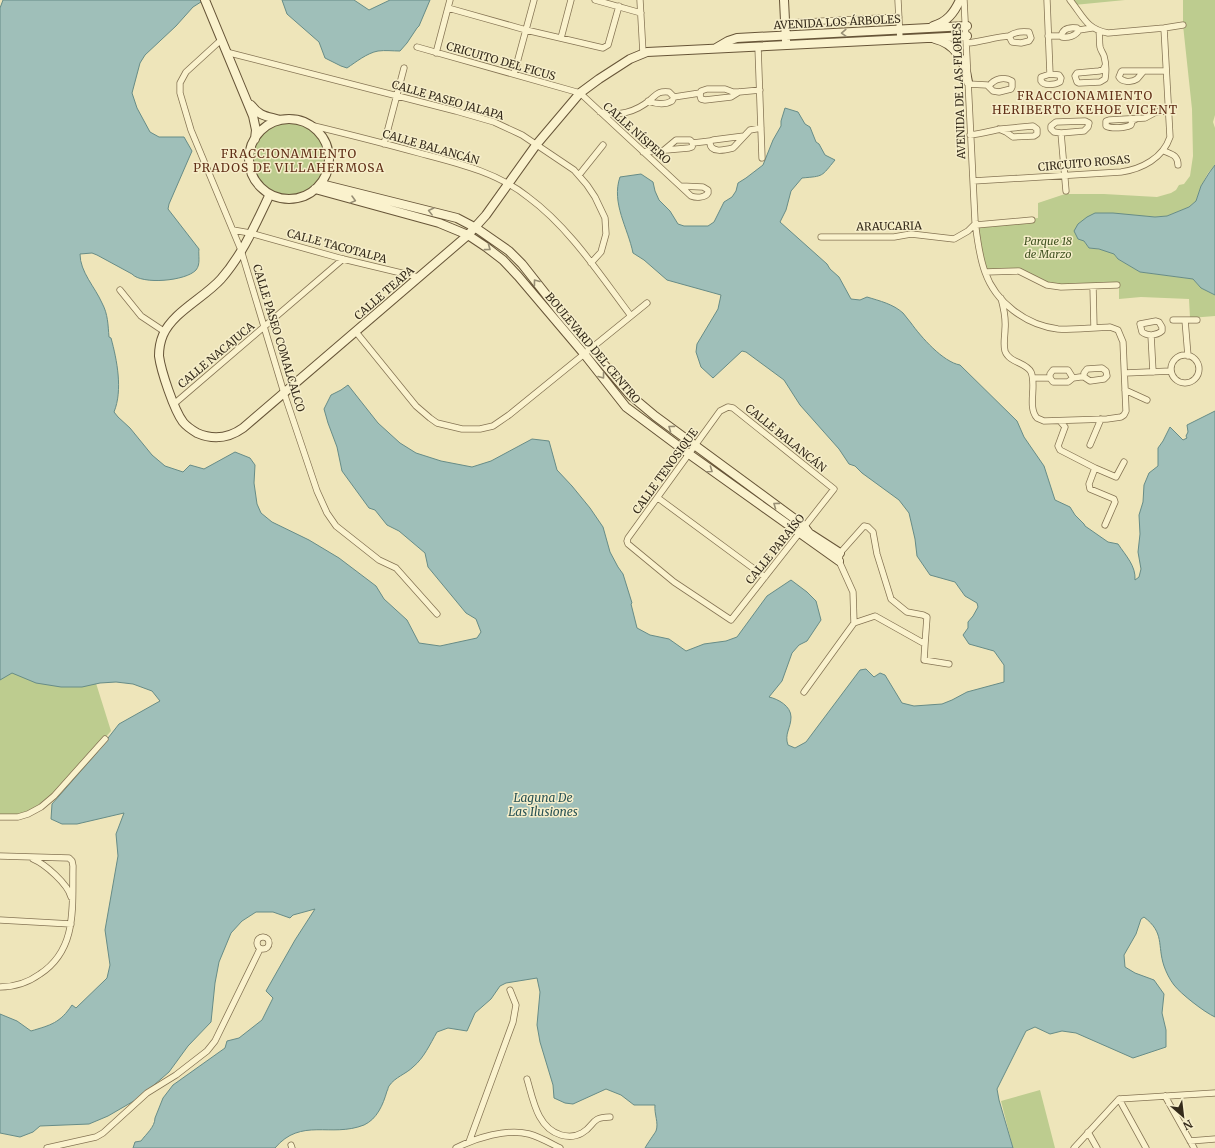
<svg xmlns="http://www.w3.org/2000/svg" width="1215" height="1148" viewBox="0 0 1215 1148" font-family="Merriweather,serif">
	<rect width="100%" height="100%" fill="#eee5ba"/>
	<!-- green -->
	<path fill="#bdcc8f" d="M1070 0H1125L1074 5Z
		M1183 0H1215V115L1213 122 1215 128V165L1208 173 1201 186 1196 201 1189 207 1167 216 1155 217 1125 215 1084 241 1089 248 1105 250 1114 254 1118 259 1140 272 1193 279 1201 288 1215 295V316L1190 318 1189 299 1141 297 1119 299V285L1071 286 1048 284 1026 273 986 271 976 225 1038 218V203L1065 194H1104L1157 197 1171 193 1176 190 1179 185 1184 184 1190 176 1193 156 1192 109 1183 25Z
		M249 159a40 40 0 1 1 80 0a40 40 0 1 1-80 0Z
		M0 669 95 680 111 731 61 788 33 812 0 817Z
		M1040 1090 1055 1148H1013L1001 1101Z"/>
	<!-- water -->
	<path fill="#9fbfb9" stroke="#678c87" d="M3 0H204L193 7 176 26 145 55 140 63 132 93 137 108 150 132 159 137H184L192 151 169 204 168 209 199 249C198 255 201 264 196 270 186 281 142 285 132 274L97 255 92 253 80 254C80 272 95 287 102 303 108 314 108 325 109 337L111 338C117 360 123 390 114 412L118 417 130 428 152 455 165 466 183 472 190 465 204 469 235 452 250 458 255 465 254 483 257 504 261 513 272 522 309 540 339 558 376 586 384 599 407 620 419 643 440 646 477 638 481 632 476 619 466 613 428 567 425 553 399 531 387 525 375 510 369 508 342 471 337 447 328 423 324 409 331 395 341 390 348 385 378 423 400 443 416 453 441 461 472 467 491 461 532 439 549 441 557 470 572 486 590 508 603 527 610 552 618 567 623 574 632 603 631 604 637 628 650 635 669 639 686 651 704 644 726 641 737 637 767 596 791 580 807 592 816 601 821 620 807 641 799 645 792 653 782 681 769 697C778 699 791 706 791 717 791 728 784 734 788 745L795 748 806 742 860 670 866 669 874 677 880 673 885 675 902 703 914 706 942 704 952 700 967 692 1004 682V665L994 651 969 644 963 635 968 628V622L973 616 978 607 977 603 965 596 955 582 930 575 917 556 915 539 909 513 899 500 862 473 855 466 849 464 839 449 800 405 784 380 746 352 742 351 713 378 701 367 696 352 697 344 718 309 721 295 667 280 644 260 633 253C628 228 611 203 620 177L641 174 653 182 655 191 659 200 670 211 678 224 684 226H708L714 222 724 202 732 197 736 191 738 183 746 178 763 165 773 140 781 126V121L785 108 798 112 805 124 810 127 816 142 819 144 825 155 835 160C821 177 824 176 802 178L791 191 786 210 780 222 827 264 830 269 839 277 851 299 860 300 867 297C880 301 893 304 903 313 906 316 908 320 911 323 921 337 943 362 960 365L1017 421 1024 437 1044 466 1055 500 1070 507 1075 515 1084 524 1085 526 1108 542 1118 544C1126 556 1136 566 1135 580L1139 577 1141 569 1138 552 1140 534 1139 515 1143 502 1144 485 1149 473 1158 466V448L1163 441 1170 427 1183 440 1187 438 1186 436 1188 432 1187 425 1215 411V1017C1204 1012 1181 994 1174 985 1170 980 1166 972 1164 966 1157 945 1165 933 1144 917L1141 919 1136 934 1124 955 1125 967 1135 973 1154 980 1164 994 1162 1013 1166 1030V1047L1133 1058 1076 1033 1062 1031 1050 1034 1035 1027 1026 1031 997 1089 999 1100 1013 1148H645C647 1144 655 1133 656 1131 659 1123 654 1114 655 1105H634L621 1095 606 1089 573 1104 565 1103 554 1098 553 1085 540 1042 537 1025 540 992 537 978 506 983 500 986 491 999 475 1013 467 1031 448 1028 437 1032C430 1044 424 1058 413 1067 406 1074 395 1077 389 1086 388 1087 388 1090 387 1091 383 1105 377 1119 364 1125 331 1138 301 1117 275 1148H133L135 1142 141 1141C146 1134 155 1127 155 1118L163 1098 173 1085 225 1048 227 1041 239 1038 262 1020 273 998 266 991 295 940 315 909 293 915 290 918 273 912H256L242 921 231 933 219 962 215 983 211 1022 188 1046 169 1072 139 1098 108 1116 89 1124 40 1126 33 1132 20 1137 0 1133V1014L17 1021 31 1031C51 1025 60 1023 72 1005L76 1008 105 980 107 978 110 965 105 930 118 856 116 834 124 813 77 824H62L51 819 52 804 94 756 119 724 160 701 152 691 133 684 116 682 100 683 82 687H61L36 683 12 673 0 680V8Z
		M282 0H354L369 10 390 0H430L419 26 417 28 407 43 400 51C393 51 385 50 378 51 367 53 356 62 347 68L341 66 325 58 319 42 287 14Z
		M1215 165V295L1201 288 1193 279 1140 272 1118 259 1114 254 1099 249 1089 248 1084 241 1078 239 1074 231 1078 224 1087 217 1095 213H1113L1155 217 1167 216 1189 207 1196 201 1201 186 1209 173Z"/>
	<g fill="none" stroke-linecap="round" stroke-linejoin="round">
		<defs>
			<path id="street" d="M595 0 641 13
				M640 0 643 53
				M898 0 900 40
				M964 0 975 221C977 237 979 256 985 272 996 303 1026 325 1058 329 1075 330 1093 328 1110 327L1118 330 1123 342 1126 411 1124 415 1121 417 1107 419 1044 421 1037 418C1027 407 1037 385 1031 372 1026 362 1009 363 1005 351 1003 344 1005 336 1005 329 1006 319 1004 309 1001 298
				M1047 0 1050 74 1059 75 1061 78 1060 82C1055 85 1044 86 1041 81V77L1050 74
				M1070 0C1083 16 1086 29 1108 33L1164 28 1183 25
				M448 8 526 30 603 48 608 45 619 6
				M785 23 899 17
				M1079 30 1092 28
				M1099 31C1100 36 1099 42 1100 47 1101 51 1103 53 1104 56 1106 63 1106 73 1105 79L1100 82 1079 83 1077 82 1075 76 1077 73 1099 71 1103 70 1105 66
				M1048 36H1061L1062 37C1068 38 1076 36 1079 30L1077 28C1070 27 1063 28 1061 36
				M561 38 571 0
				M221 40 186 72 180 83V93L191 130 241 250 284 393 317 491 327 513 336 526 379 560 396 568 437 614
				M967 43C982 42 994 37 1009 36L1012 42 1021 43 1029 41 1031 38 1029 32C1022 31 1015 32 1009 36
				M417 47 580 93 691 196C696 198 705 198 708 193V190L703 187 681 186
				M758 47 762 158
				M226 52 456 111 494 122 522 135 574 170 587 185 595 197 605 218 606 234 601 252 591 263
				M436 53 450 0
				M1143 72C1141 74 1139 77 1137 79 1131 83 1122 82 1119 77L1121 72 1122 71H1166
				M514 74 534 0
				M968 84 987 85 993 91 999 92 1011 89 1012 87V81C1004 76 994 79 989 86
				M739 92 731 97 705 100 701 99 700 95 701 91 707 89H725L733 92H739L760 90
				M674 97 700 93
				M600 112C617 117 636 112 650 100 657 94 658 91 669 92L674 97 672 101C665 105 656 104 648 101
				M1136 119 1132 121 1131 125C1125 128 1112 129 1106 126V121L1109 120 1145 118 1156 112 1168 111
				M310 125C347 134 383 143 419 153 457 163 497 172 528 197 570 228 600 275 631 316
				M1061 133 1084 131 1088 127 1089 123 1085 121 1056 122 1051 126V129L1054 132 1061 133 1066 191
				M970 135C981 134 990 131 1001 129L1033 126 1037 129V134L1034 136 1013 137 1006 132 999 129
				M744 136 713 140 710 141C709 154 725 150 733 148L735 146 750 130 761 128
				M693 143 710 141
				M384 144 404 68
				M1164 151C1171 154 1178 155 1178 165
				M643 152 689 148 692 147 693 143 690 140H676L664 150
				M579 175 603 145
				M973 181 1121 172C1142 169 1163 158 1170 137L1164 28
				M976 225 1032 220
				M233 230 250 233 343 259 418 277
				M821 237H894L911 234 954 239 968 231 976 223
				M985 272 1019 271 1047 285 1061 287 1117 285
				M1093 286 1094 328
				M120 290 141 316 165 332
				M1173 320H1197
				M1185 320 1188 356
				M1156 321 1159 322 1162 327V331C1156 336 1147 336 1142 332L1140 324Z
				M356 332 416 406 430 418 437 423 462 429H480L493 426 509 415 647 303
				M1151 335 1153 372
				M1171 369a14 14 0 1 1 28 0a14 14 0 1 1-28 0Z
				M1125 373 1171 371
				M1033 378H1050L1053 382H1068L1073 378 1080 377H1084L1090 381 1104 379 1107 376 1106 371 1102 368 1087 369 1084 373V377
				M1050 378V374L1053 370H1068L1073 378
				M1125 390 1147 400
				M174 404 343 259
				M728 407 733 408 834 489 731 620 674 582 628 544 627 541 628 538 720 411Z
				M1060 421 1065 427 1058 446 1060 450 1095 468
				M1090 445 1101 419
				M658 498 765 577
				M1105 525 1115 502 1114 499 1090 489 1089 484 1095 468 1116 477 1124 462
				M864 526 868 527 873 532 877 554 891 599 907 612 923 615 927 617 925 644 875 616 854 623 853 592 839 561 840 553Z
				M925 644 924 660 949 664
				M804 692 854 623
				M0 817H18L28 814 41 807 54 796 105 739
				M0 856 69 858 72 861 73 866C72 906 78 949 40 974 29 982 14 987 0 987
				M33 859C45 864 68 884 71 897
				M0 920 71 924
				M257 943a6 6 0 1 1 12 0a6 6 0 1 1-12 0Z
				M527 1079C533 1099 537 1128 561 1135 568 1137 575 1137 582 1133 595 1126 590 1117 610 1117
				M1165 1096 1194 1148
				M1119 1099 1146 1148
				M1088 1132 1097 1148
				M1190 1141 1215 1139
				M469 1142 513 1022 516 1005 510 990
				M291 1145 292 1148
				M47 1148 96 1137 103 1133 147 1093 176 1075 207 1051 215 1041 260 949
				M456 1148C476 1138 507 1128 529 1134 540 1137 550 1143 560 1148
				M1074 1148 1119 1099 1215 1093"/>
			<path id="secondary" d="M205 0 253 116 256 130 255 139
				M784 0 786 41
				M933 26C947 22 954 13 960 0
				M935 39C956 44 965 62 968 82
				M716 48 728 41 737 38 967 26
				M251 105C260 117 267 116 280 120
				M249 159a40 40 0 1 1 80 0a40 40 0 1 1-80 0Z
				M321 184 457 218 476 228 509 251 522 264 563 316 630 395 655 416 803 525 809 533 840 553
				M315 189 439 223 468 235 486 247 503 260 518 276 585 355 626 407 689 454 839 561
				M270 194C256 223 243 254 221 279 204 298 173 312 163 335 160 342 159 349 159 356 161 371 174 410 183 422 187 427 192 430 197 433 213 440 229 438 243 428L468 235 486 215 536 145 580 93 599 79 630 59 647 52 967 36"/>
		</defs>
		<!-- street casing -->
		<use href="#street" stroke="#857454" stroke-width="7"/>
		<!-- secondary casing -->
		<use href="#secondary" stroke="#675538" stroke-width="10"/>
		<!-- street -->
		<use href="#street" stroke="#faf2cd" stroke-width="5.5"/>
		<!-- secondary -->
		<use href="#secondary" stroke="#faf2cd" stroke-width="8"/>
	</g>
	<!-- one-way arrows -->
	<defs><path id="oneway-chevron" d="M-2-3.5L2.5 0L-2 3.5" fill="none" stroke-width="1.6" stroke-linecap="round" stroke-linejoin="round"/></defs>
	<g stroke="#978e74">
		<use href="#oneway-chevron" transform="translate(844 33) rotate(177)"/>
		<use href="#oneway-chevron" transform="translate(353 200) rotate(15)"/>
		<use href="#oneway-chevron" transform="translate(431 211) rotate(-166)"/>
		<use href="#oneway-chevron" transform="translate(488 248) rotate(36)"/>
		<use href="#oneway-chevron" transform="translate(536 282) rotate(-127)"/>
		<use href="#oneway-chevron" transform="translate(602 376) rotate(53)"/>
		<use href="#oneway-chevron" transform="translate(671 428) rotate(-144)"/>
		<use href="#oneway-chevron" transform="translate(710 470) rotate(35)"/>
		<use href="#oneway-chevron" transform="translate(776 505) rotate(-144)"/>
	</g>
	<g text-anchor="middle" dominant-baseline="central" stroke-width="3" stroke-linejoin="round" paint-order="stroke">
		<!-- street labels -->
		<g font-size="11" fill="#342a1a" stroke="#f6eeca">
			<text transform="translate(837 22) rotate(-3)">AVENIDA LOS ÁRBOLES</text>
			<text transform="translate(501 61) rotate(16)">CRICUITO DEL FICUS</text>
			<text transform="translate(959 91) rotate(-92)">AVENIDA DE LAS FLORES</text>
			<text transform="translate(448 100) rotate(16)">CALLE PASEO JALAPA</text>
			<text transform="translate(637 133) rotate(42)">CALLE NÍSPERO</text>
			<text transform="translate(431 147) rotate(16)">CALLE BALANCÁN</text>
			<text transform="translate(1084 163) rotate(-5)">CIRCUITO ROSAS</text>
			<text transform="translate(889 226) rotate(-1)">ARAUCARIA</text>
			<text transform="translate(337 246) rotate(15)">CALLE TACOTALPA</text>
			<text transform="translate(384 293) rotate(-41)">CALLE TEAPA</text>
			<text transform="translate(279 338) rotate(73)">CALLE PASEO COMALCALCO</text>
			<text transform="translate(593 348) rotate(50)">BOULEVARD DEL CENTRO</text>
			<text transform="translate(216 355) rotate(-40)">CALLE NACAJUCA</text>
			<text transform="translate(786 438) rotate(39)">CALLE BALANCÁN</text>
			<text transform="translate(665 471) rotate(-54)">CALLE TENOSIQUE</text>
			<text transform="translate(775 549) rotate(-51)">CALLE PARAÍSO</text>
		</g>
		<!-- park labels -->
		<g font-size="11" font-style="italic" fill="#3f5120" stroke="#f6eeca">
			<text x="1048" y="241">Parque 18<tspan x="1048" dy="13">de Marzo</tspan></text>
		</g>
		<!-- neighbourhood labels -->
		<g font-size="12" letter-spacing="1" fill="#613018" stroke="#f6eeca">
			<text x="1085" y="95">FRACCIONAMIENTO<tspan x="1085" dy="14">HERIBERTO KEHOE VICENT</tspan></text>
			<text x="289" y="153">FRACCIONAMIENTO<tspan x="289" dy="14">PRADOS DE VILLAHERMOSA</tspan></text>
		</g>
		<!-- water labels -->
		<g font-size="12" font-style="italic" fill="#285254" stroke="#f6eeca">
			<text x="543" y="797">Laguna De<tspan x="543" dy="14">Las Ilusiones</tspan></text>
		</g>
	</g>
	<!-- north arrow -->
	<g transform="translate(1183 1116) rotate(152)" stroke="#f6eeca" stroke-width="3" paint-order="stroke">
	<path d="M0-3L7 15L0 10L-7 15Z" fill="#342a1a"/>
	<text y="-6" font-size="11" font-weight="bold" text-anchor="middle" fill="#342a1a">N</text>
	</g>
</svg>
